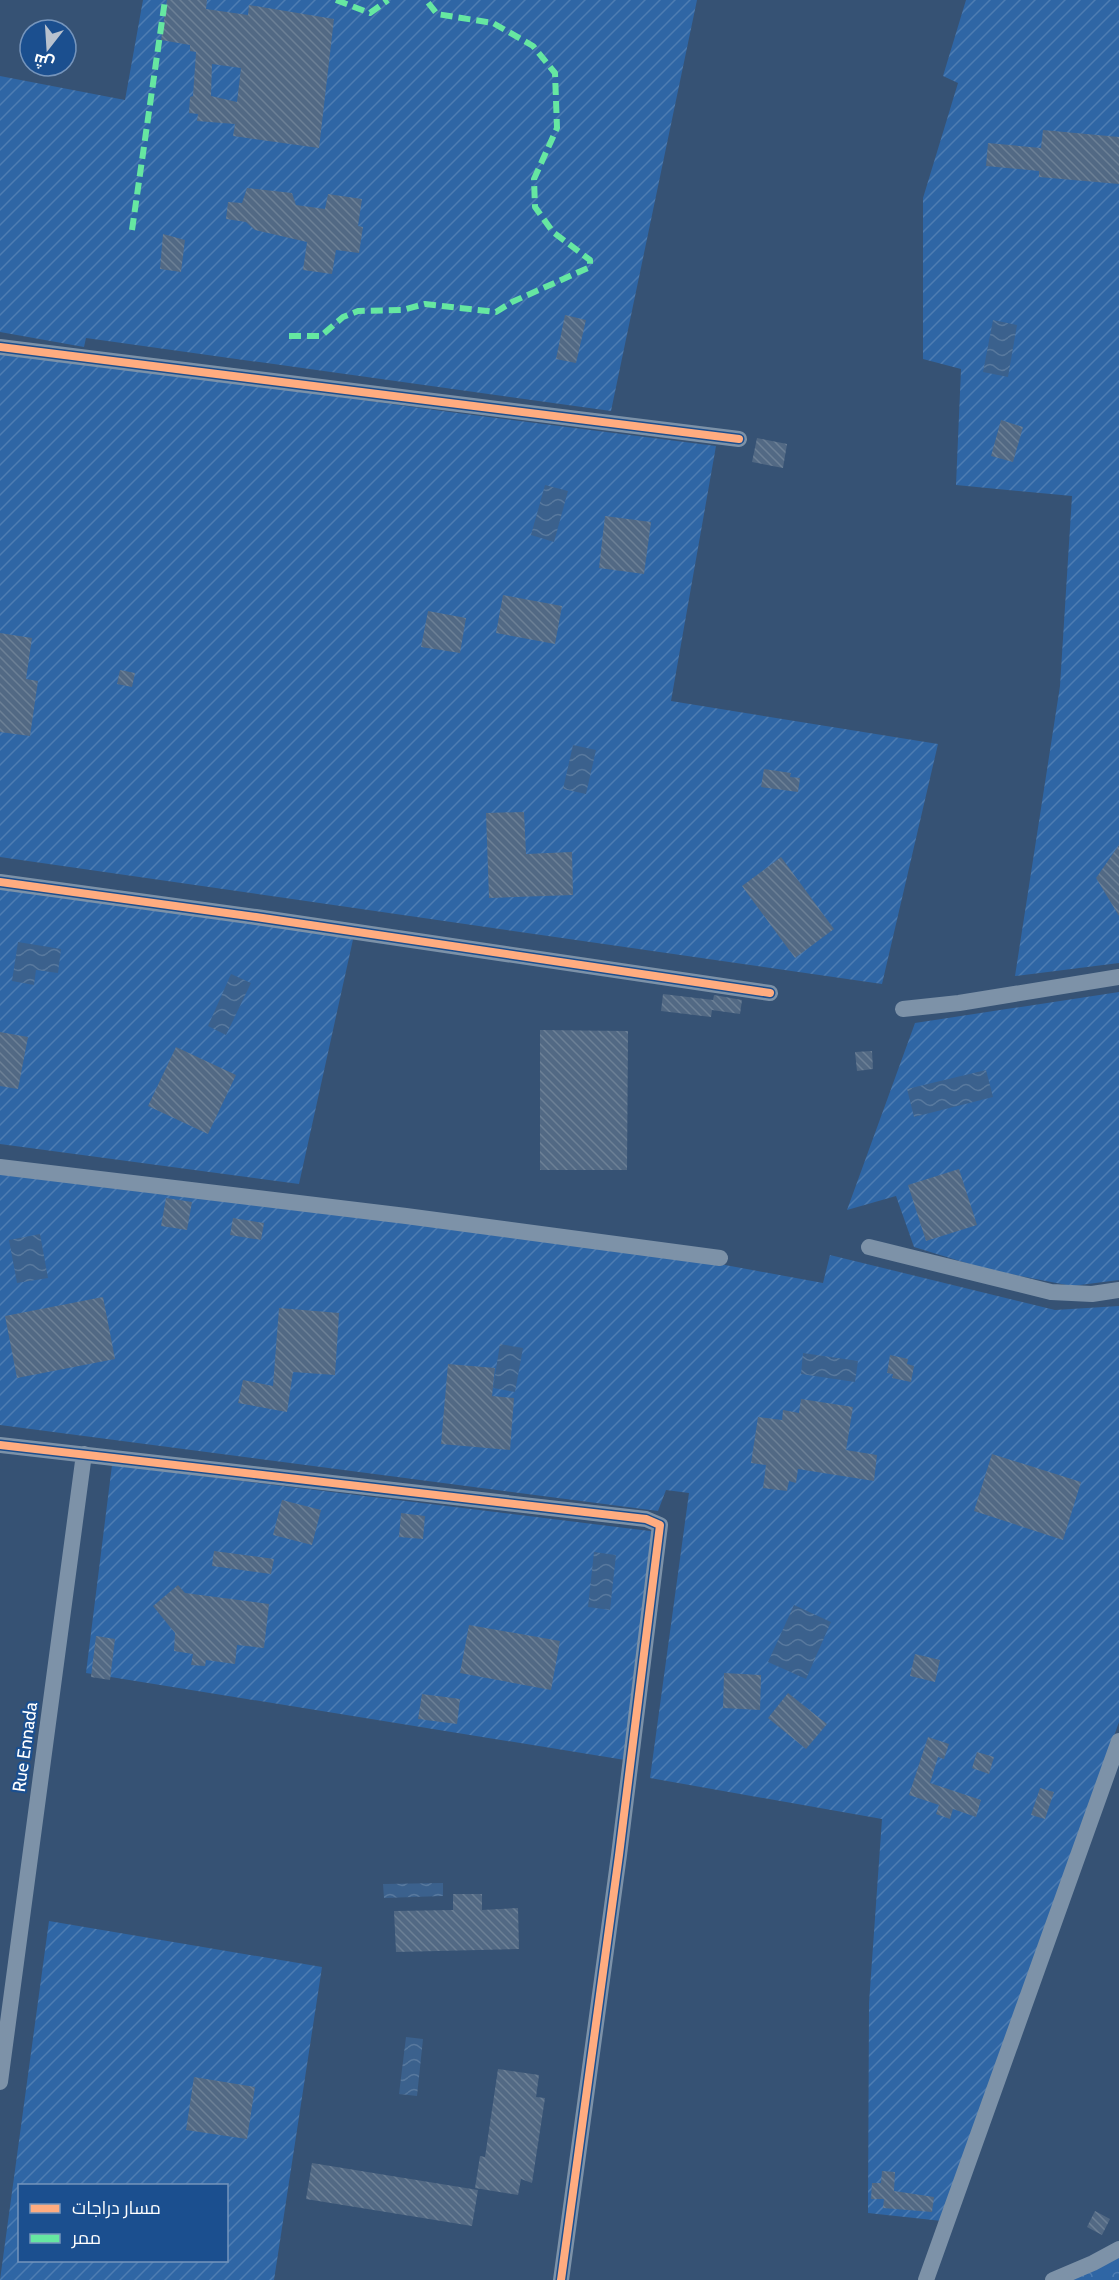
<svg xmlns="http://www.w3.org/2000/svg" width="1119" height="2280" viewBox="0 0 1119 2280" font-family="Cabin,Cairo,sans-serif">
	<defs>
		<pattern id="forest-crowns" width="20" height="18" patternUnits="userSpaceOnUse" patternTransform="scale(1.5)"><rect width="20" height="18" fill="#2f66a5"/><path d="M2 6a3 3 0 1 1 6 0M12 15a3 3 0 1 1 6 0" fill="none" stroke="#4e7db2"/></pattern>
		<pattern id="garden-furrows" width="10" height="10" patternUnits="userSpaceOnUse" patternTransform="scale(1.5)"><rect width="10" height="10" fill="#2f66a5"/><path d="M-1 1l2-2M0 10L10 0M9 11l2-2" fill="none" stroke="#4e7db2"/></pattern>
		<pattern id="water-waves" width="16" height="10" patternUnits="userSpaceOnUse" patternTransform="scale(1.5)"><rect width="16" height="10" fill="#3b618d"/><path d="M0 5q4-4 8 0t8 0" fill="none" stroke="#58799e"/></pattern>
		<pattern id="building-back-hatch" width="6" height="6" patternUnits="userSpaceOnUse" patternTransform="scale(1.5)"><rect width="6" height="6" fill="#526984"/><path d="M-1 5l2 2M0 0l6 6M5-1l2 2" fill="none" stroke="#6c8096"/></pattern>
	</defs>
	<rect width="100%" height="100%" fill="#365274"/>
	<!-- forest -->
	<path fill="url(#forest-crowns)" d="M1119 2244V2280H1053Z"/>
	<!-- garden -->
	<path fill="url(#garden-furrows)" fill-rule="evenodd" d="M143 0H697L611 411 86 338 84 347 0 332V76L125 100Z
		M966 0H1119V963L1015 976 1060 686 1072 496 956 485 961 369 923 359V198L958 83 943 76Z
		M0 350 442 411 716 446 671 701 938 744 882 984 0 857Z
		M0 886 354 935 299 1184 0 1144Z
		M1119 992V1280L1072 1286 989 1270 914 1247 896 1196 847 1210 915 1023Z
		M0 1170 687 1258 823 1283 830 1255 1055 1310 1119 1306V1722L942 2221 868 2213 869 2003 882 1819 650 1778 689 1493 666 1490 658 1511 0 1425Z
		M112 1465 658 1532 625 1760 86 1673Z
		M49 1921 322 1967 274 2280H0ZM20 2186H226V2260H20Z"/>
	<!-- water -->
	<path fill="url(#water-waves)" d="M993 320 1017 325 1008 377 983 372Z
		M545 485 568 491 554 542 531 535Z
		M573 745 596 750 586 794 563 789Z
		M18 942 61 949 58 973 36 970 34 985 12 981Z
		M231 974 251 983 226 1035 208 1026Z
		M986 1070 993 1097 914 1117 907 1089Z
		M40 1234 48 1278 17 1283 9 1240Z
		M500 1344 523 1348 515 1392 493 1388Z
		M803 1353 858 1361 855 1382 801 1374Z
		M594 1552 616 1555 610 1610 588 1607Z
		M794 1605 831 1622 806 1679 768 1662Z
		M443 1883V1896L384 1898 383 1884Z
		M406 2037 423 2039 417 2096 399 2094Z"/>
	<!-- building -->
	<path fill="url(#building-back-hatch)" fill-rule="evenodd" d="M167 0H207L206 9 248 15 249 5 334 19 319 148 233 136 235 124 197 121 198 114 189 113 190 97 193 96 196 52 190 51V45L161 40ZM212 64 241 68 237 102 211 96Z
		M1043 130 1119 137V184L1039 177V171L986 166 988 143 1041 148Z
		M247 188 292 193 296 205 325 209 328 194 362 199 358 226 363 227 359 253 336 250 332 274 303 270 307 242 255 230 246 222 226 219 228 202 242 203Z
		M163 234 185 240 181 272 160 269Z
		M565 315 586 320 576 363 556 359Z
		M1001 420 1023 427 1013 462 991 456Z
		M757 438 787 444 783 468 752 462Z
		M605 516 651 522 644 574 599 568Z
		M503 595 562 606 555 644 496 633Z
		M428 611 466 618 460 653 421 647Z
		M0 633 32 638 26 679 38 681 30 736 0 732Z
		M120 670 135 673 132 687 117 684Z
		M764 769 791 773 790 777 800 778 798 792 761 787Z
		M524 812 526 854 572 852 573 895 489 898 486 813Z
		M1119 845V916L1096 878Z
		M781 857 834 929 795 958 742 886Z
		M663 994 713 1000 714 995 742 1000 740 1014 712 1010 711 1017 661 1011Z
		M540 1030 628 1031 627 1170H540Z
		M0 1032 28 1037 18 1089 0 1086Z
		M176 1047 236 1075 208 1134 148 1106Z
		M872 1051 873 1069 857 1071 855 1052Z
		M959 1169 977 1225 926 1241 908 1185Z
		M166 1198 192 1202 187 1230 161 1226Z
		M233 1218 264 1223 261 1240 230 1235Z
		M103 1297 115 1359 17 1378 5 1316Z
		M279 1308 339 1313 335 1375 293 1372 287 1412 238 1403 243 1380 273 1386Z
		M890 1355 908 1359 907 1364 914 1366 911 1382 892 1378 893 1374 887 1373Z
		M448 1364 495 1368 492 1396 514 1398 510 1450 441 1444Z
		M801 1399 853 1407 846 1450 877 1455 874 1481 798 1469 796 1483 789 1481 787 1491 763 1488 766 1465 751 1463 758 1417 782 1420 783 1410 799 1413Z
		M992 1454 1081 1482 1063 1540 974 1511Z
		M282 1500 321 1510 312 1545 273 1535Z
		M401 1513 425 1516 423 1539 399 1537Z
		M214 1551 274 1559 271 1574 212 1566Z
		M178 1585 185 1593 269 1604 264 1648 237 1645 235 1664 206 1660 205 1666 191 1665 193 1654 174 1651 175 1633 153 1606Z
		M469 1625 560 1641 551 1690 460 1673Z
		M96 1636 115 1639 110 1680 91 1677Z
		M915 1654 940 1660 935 1682 910 1676Z
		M724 1673 761 1675 760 1710 723 1708Z
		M788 1693 827 1724 806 1749 768 1718Z
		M422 1694 460 1699 457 1724 418 1719Z
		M928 1737 949 1744 944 1759 938 1757 930 1783 981 1800 976 1817 953 1809 950 1819 936 1814 939 1805 909 1795Z
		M977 1752 994 1757 989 1774 972 1768Z
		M1040 1788 1054 1792 1045 1819 1031 1815Z
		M453 1894H482V1910L518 1908 519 1949 396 1952 394 1911 453 1910Z
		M498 2069 539 2075 536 2097 545 2098 532 2183 521 2179 518 2195 475 2188 480 2156 485 2157Z
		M194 2077 255 2087 247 2139 186 2130Z
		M312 2163 478 2190 472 2226 306 2199Z
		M882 2171 895 2172 894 2191 934 2197 932 2212 883 2208 884 2199H871L872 2183H881Z
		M1095 2211 1110 2219 1102 2235 1087 2227Z"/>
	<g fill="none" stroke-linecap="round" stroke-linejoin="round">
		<!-- street -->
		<path stroke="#7d92a8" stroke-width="16" d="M0 347 739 439
			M0 882 256 917 770 993
			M903 1009 959 1003 1119 977
			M0 1167 406 1216 720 1258
			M869 1247 1051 1292 1092 1294 1119 1290
			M0 1445 646 1519 660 1525 619 1855 561 2280
			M0 2082 84 1454
			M926 2280 1119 1741
			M1053 2280 1093 2263 1119 2249"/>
		<!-- quiet -->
		<path stroke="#66e7a1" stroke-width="6" stroke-dasharray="12 6" stroke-linecap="butt" d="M336 0 370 13 388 0
			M132 230 165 0
			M289 336H321L343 317 358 311 402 310 425 304 496 312 512 302 590 267V260L553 232 535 207 534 179 557 128 555 73 533 46 493 23 437 14 426 0"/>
		<defs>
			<path id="cycleway" d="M0 347 739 439
				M0 882 256 917 770 993
				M0 1445 646 1519 660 1525 619 1855 561 2280"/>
		</defs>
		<!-- cycleway casing -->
		<use href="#cycleway" stroke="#1b4f8f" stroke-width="11"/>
		<!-- cycleway -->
		<use href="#cycleway" stroke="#ffac80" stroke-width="8"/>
	</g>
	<g text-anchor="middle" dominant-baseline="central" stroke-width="4.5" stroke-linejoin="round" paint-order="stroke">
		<!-- street labels -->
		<g font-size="18" fill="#fff" stroke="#1b4f8f">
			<text transform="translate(25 1747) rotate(-82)">Rue Ennada</text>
		</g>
	</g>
	<!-- legend -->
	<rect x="18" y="2184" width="210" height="78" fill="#1b4f8f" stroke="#7695bc" stroke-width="1.5"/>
	<rect x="30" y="2204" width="30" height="9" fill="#ffac80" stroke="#7695bc" stroke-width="1.5"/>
	<text x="72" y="2214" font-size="18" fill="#ffffff">مسار دراجات</text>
	<rect x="30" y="2234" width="30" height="9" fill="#66e7a1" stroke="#7695bc" stroke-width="1.5"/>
	<text x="72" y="2244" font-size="18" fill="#ffffff">ممر</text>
	<!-- north arrow -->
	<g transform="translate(48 48) rotate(197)"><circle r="28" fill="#1b4f8f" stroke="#7695bc" stroke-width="1.5"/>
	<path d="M0-4.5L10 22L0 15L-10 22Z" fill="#b9c2ce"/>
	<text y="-9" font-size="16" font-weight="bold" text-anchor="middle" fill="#ffffff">ش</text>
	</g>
</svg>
